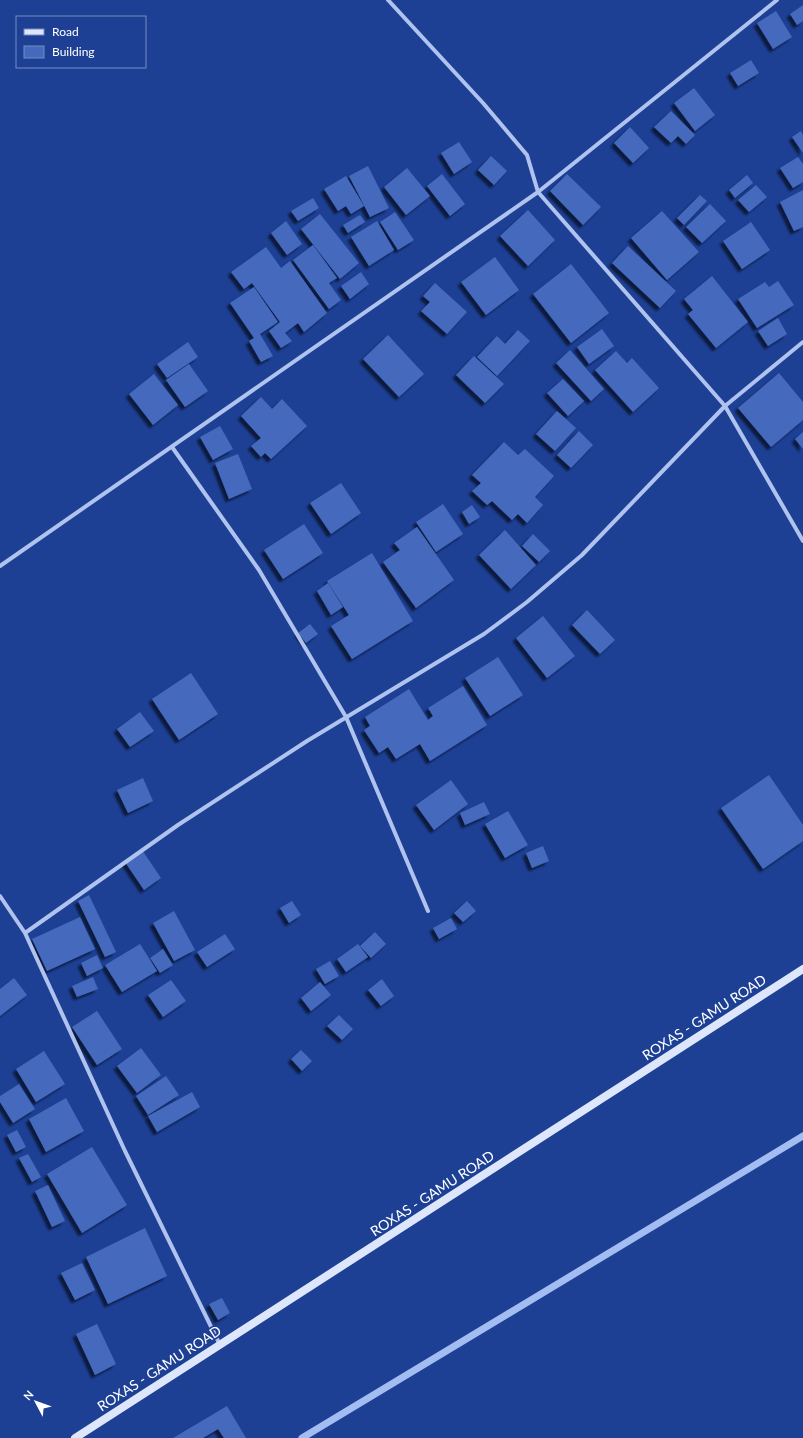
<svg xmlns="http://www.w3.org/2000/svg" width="803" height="1438" viewBox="0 0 803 1438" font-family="Lato,sans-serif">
	<defs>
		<filter id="shadow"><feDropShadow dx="-3.5" dy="3.5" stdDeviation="1" flood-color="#0009"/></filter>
	</defs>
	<rect width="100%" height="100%" fill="#1d4095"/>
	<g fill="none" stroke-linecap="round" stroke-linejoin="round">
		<!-- stream -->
		<path stroke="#a3bcf1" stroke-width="7" d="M302 1438 803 1136"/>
	</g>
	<!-- building -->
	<path fill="#4569bc" filter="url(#shadow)" d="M803 5V21L797 25 790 14Z
		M776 11 792 37 773 49 757 23Z
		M751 60 759 73 738 86 730 73Z
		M694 88 715 115 695 131 674 103Z
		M671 111 695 135 686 144 678 136 671 143 654 127Z
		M630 127 649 148 633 163 614 143Z
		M801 131 803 135V153L792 137Z
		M459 142 472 162 454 174 441 153Z
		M491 156 507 171 494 185 478 170Z
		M798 157 803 164V182L793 188 780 168Z
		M368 166 389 208 370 217 349 176Z
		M407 168 430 196 406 215 384 187Z
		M442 174 465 204 450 216 427 186Z
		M567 174 601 207 583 225 550 191Z
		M747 175 753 183 735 198 729 190Z
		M346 176 364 206 351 214 346 206 338 211 324 189Z
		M756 185 767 197 749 212 738 200Z
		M803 190V227L794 231 780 202Z
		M700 195 707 201 684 225 677 218Z
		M313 198 319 208 298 221 291 211Z
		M710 204 726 221 702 243 686 227Z
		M528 210 555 240 528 266 500 236Z
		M662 211 699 252 667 280 631 238Z
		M395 212 414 240 398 250 380 222Z
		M320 214 359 263 340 279 301 229Z
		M360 215 365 222 348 233 343 225Z
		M286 221 302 244 287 255 271 233Z
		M377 221 394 250 369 266 351 237Z
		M751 222 770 250 742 269 723 241Z
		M313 245 337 278 329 283 341 300 329 309 293 260Z
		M628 246 676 291 660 308 612 263Z
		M266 247 281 268 290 261 327 313 304 332 298 323 285 333 292 341 281 348 269 331 280 322 252 283 244 289 231 272Z
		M495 257 519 290 486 315 461 282Z
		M571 264 609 313 571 343 533 294Z
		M361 272 369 284 350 299 341 286Z
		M712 276 748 322 716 348 688 314 693 310 684 299Z
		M778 281 794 305 757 328 738 299 765 282 769 287Z
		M435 283 467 312 447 334 421 311 430 302 423 296Z
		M254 287 278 322 260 334 273 356 261 362 249 341 254 338 230 303Z
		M778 318 787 334 768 346 758 331Z
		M602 329 614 346 589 364 577 347Z
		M518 330 530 341 497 376 477 357 497 336 505 344Z
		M388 335 424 374 399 397 363 359Z
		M188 342 198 357 167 378 157 364Z
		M570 350 604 389 591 401 556 363Z
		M616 351 627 363 632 358 659 388 633 412 595 370Z
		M474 356 504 384 485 403 456 375Z
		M189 364 208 391 185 407 166 380Z
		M779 373 803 402V420L771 447 738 408Z
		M154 374 178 405 153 425 129 394Z
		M563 379 584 401 568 416 547 393Z
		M261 397 272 409 282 399 307 426 271 459 265 453 261 457 251 446 261 438 241 416Z
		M557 411 576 428 555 451 536 434Z
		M220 426 233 449 213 460 200 437Z
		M579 431 593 445 571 468 557 455Z
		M803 432V449L795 439Z
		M504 442 518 455 525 449 554 476 535 497 543 505 527 523 518 514 512 520 492 501 487 505 472 491 481 483 472 475Z
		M238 454 252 489 229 499 215 463Z
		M341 483 361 513 331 534 310 503Z
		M443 504 463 534 436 552 416 522Z
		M472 505 480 517 469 524 462 512Z
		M304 524 323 553 283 579 264 550Z
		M417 527 454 580 416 608 383 562 400 550 394 543Z
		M505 530 536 565 511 589 479 555Z
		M533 534 550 551 539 562 522 546Z
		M372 553 413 621 352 659 331 626 349 615 327 581Z
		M328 583 343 607 331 615 317 591Z
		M587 610 615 640 600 654 572 625Z
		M543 616 575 656 547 678 516 638Z
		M310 624 318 634 306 643 298 633Z
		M498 657 523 695 490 716 465 678Z
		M191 673 218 714 179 740 152 699Z
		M463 686 487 725 430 761 420 744 396 759 388 747 379 753 364 730 370 726 365 717 409 689 428 720 433 716 428 708Z
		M140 712 154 731 130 747 117 729Z
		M769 775 803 825V841L763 869 721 808Z
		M143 778 153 801 128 813 117 790Z
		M451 780 468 804 434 830 416 805Z
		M484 802 490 814 465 825 460 813Z
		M508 811 528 845 505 858 485 824Z
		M543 846 549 861 532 868 526 853Z
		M142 850 161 878 144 890 125 862Z
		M89 895 116 952 105 957 78 901Z
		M292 901 301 915 289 923 280 908Z
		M467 901 476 911 463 922 454 913Z
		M174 911 195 950 174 961 153 923Z
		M80 917 95 949 47 971 32 939Z
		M451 918 457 929 439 939 433 928Z
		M375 932 386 944 371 958 360 946Z
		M225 934 235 949 207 967 197 952Z
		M140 944 157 971 122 992 105 965Z
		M358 944 368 957 346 972 337 959Z
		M163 949 173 965 160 973 150 958Z
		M97 955 103 968 87 976 81 963Z
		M330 961 339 976 325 984 316 969Z
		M93 977 98 989 77 997 72 986Z
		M14 978 27 995 0 1016V989Z
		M382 979 394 996 381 1006 368 990Z
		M171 980 186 1001 163 1017 148 995Z
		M320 982 331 995 311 1011 301 998Z
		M97 1011 122 1049 97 1065 72 1027Z
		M339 1015 353 1029 342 1040 327 1026Z
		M141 1048 161 1075 137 1093 117 1066Z
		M301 1050 312 1061 302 1071 291 1059Z
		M44 1051 65 1084 36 1102 16 1069Z
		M166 1076 179 1095 148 1115 136 1096Z
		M19 1084 35 1109 13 1123 0 1102V1096Z
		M192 1092 200 1107 157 1132 148 1116Z
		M66 1098 84 1131 46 1152 29 1119Z
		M17 1130 26 1147 16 1152 7 1135Z
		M92 1147 127 1205 82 1233 47 1174Z
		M28 1154 41 1177 32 1182 19 1158Z
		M48 1185 65 1221 52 1227 35 1191Z
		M145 1228 167 1276 108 1304 86 1257Z
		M82 1263 95 1290 75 1300 61 1273Z
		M222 1298 230 1313 218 1320 209 1304Z
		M97 1324 116 1364 95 1375 76 1334Z
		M227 1406 246 1438H224L218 1429 203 1438H173Z"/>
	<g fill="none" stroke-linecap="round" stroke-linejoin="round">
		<!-- minor -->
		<path stroke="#b0c3ef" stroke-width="4" d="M388 0 483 103 527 155 538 192 725 406 803 541
			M172 447 259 570 346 717 428 911
			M0 566 538 192 777 0
			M0 896 25 933
			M220 1345 125 1151 25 933 178 825 307 741 484 634 527 602 582 555 725 406 803 342"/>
		<!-- secondary -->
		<path stroke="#dde6fb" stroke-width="8" d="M75 1438 803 969"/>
	</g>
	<g text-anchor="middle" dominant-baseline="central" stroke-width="3.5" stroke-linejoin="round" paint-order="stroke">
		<!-- street labels -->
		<g font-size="14" fill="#fff" stroke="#1d4095">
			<text transform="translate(704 1017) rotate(-33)">ROXAS - GAMU ROAD</text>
			<text transform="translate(432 1193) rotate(-33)">ROXAS - GAMU ROAD</text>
			<text transform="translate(159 1368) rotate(-33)">ROXAS - GAMU ROAD</text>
		</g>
	</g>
	<!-- legend -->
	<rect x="16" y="16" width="130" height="52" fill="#1d4095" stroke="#778cbf"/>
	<rect x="24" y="29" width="20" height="6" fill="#dde6fb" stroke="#778cbf"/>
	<text x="52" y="36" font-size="12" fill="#ffffff">Road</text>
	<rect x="24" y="46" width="20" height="12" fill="#4569bc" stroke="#778cbf"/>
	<text x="52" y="56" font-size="12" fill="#ffffff">Building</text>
	<!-- north arrow -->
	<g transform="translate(36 1402) rotate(311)" stroke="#1d4095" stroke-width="3" paint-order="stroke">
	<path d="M0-3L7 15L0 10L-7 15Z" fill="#ffffff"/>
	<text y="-6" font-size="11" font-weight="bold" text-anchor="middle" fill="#ffffff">N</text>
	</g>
</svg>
